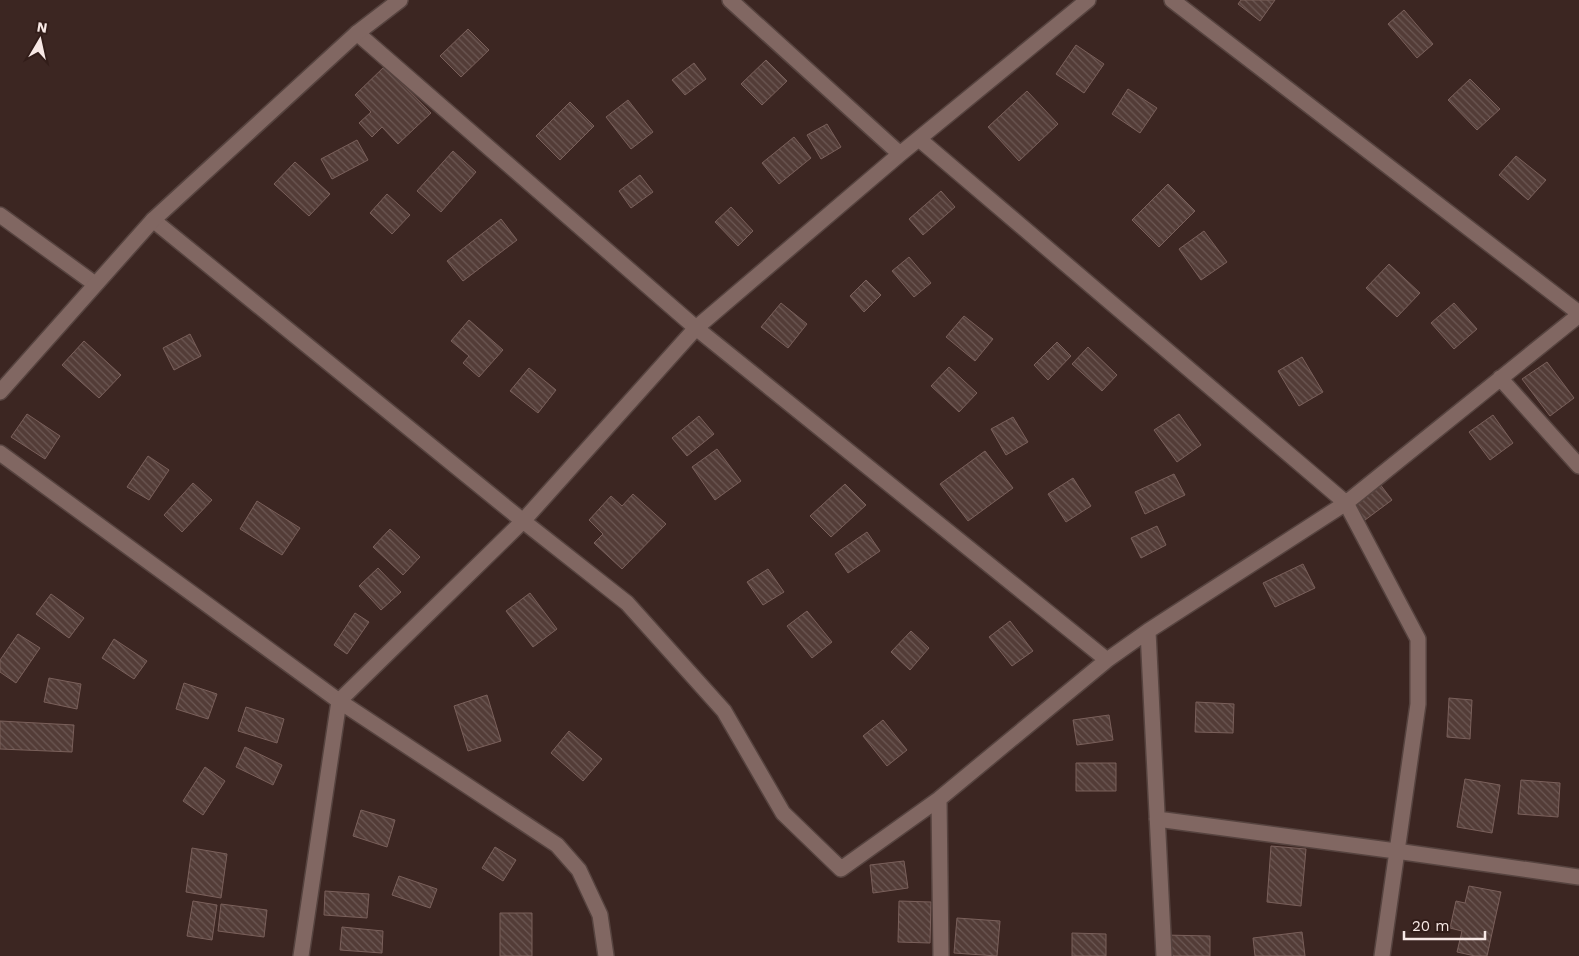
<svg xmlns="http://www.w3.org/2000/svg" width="1579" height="956" viewBox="0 0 1579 956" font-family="'Work Sans',sans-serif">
	<defs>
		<pattern id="building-back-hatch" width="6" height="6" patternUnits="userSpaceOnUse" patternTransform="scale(1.25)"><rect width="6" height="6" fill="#533c37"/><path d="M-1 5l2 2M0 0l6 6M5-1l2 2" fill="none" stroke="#6c5854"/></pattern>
	</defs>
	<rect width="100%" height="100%" fill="#3c2622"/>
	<!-- building -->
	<path fill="url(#building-back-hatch)" stroke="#7a605b" d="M1241 0H1275L1260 21 1238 4Z
		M1404 10 1433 44 1417 58 1388 24Z
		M468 29 489 50 461 77 440 56Z
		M1076 45 1104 64 1084 93 1056 74Z
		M766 60 787 81 762 105 741 84Z
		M694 63 706 79 685 95 672 80Z
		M385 66 431 113 398 144 382 127 372 137 359 123 371 112 355 95Z
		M1470 79 1500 109 1477 130 1448 100Z
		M1128 89 1157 108 1140 133 1112 114Z
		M1027 91 1058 124 1019 161 988 127Z
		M628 100 653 132 631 149 606 117Z
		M570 102 594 126 560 160 536 136Z
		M827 124 841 147 821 159 807 135Z
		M794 137 811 158 779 184 762 163Z
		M357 140 368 160 332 179 321 159Z
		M453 151 476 172 441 212 417 191Z
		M1516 156 1546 180 1528 200 1499 175Z
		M295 162 330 194 309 216 274 184Z
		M640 175 653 192 631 208 619 191Z
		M1168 184 1195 211 1159 247 1132 220Z
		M941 191 955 207 923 235 909 219Z
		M387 194 410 215 392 234 370 213Z
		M731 207 753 231 738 246 715 222Z
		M501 219 517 240 463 281 447 261Z
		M1204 231 1227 262 1201 280 1179 249Z
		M909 257 931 283 914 297 892 271Z
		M1389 264 1420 293 1397 317 1366 288Z
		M866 280 881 295 864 312 850 296Z
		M781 303 807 324 788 348 761 327Z
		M1454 303 1477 329 1454 349 1431 323Z
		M964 316 993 339 975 361 946 337Z
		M469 320 503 350 479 377 463 363 469 356 451 341Z
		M190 334 201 356 174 370 163 348Z
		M84 341 121 375 99 398 62 365Z
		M1057 342 1071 356 1048 380 1034 365Z
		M1088 347 1117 375 1102 391 1072 364Z
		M1302 357 1323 392 1299 406 1278 371Z
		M1547 362 1574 398 1550 416 1522 379Z
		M949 367 977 393 959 412 931 386Z
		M529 368 556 390 538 413 510 391Z
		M27 414 60 436 45 459 11 437Z
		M1179 414 1201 445 1177 462 1154 430Z
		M1493 415 1513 443 1490 460 1469 432Z
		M699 416 714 434 687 456 672 438Z
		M1013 417 1028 442 1006 455 991 429Z
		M717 449 741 481 715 500 692 467Z
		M985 451 1013 488 968 521 940 484Z
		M148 456 169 470 149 500 127 487Z
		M1174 474 1185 495 1145 514 1135 492Z
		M1073 478 1091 506 1066 522 1048 494Z
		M1376 479 1392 500 1361 523 1344 501Z
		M193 483 212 500 182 532 164 515Z
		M845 484 866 505 831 537 810 516Z
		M633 494 666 524 622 569 594 543 603 534 589 520 611 496 622 506Z
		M257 501 300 528 282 555 240 529Z
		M1157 526 1166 545 1141 558 1131 538Z
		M390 529 420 557 403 575 373 547Z
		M867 532 880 551 848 573 835 554Z
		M1303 564 1315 588 1275 607 1263 583Z
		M378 568 401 592 381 610 359 586Z
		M768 569 784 592 763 605 747 582Z
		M530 593 557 629 533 647 506 611Z
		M51 594 84 618 69 638 36 614Z
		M807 611 832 642 812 658 787 626Z
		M355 613 369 622 347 654 334 645Z
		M1010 621 1033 651 1012 666 989 637Z
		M911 631 929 648 910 670 891 652Z
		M18 634 40 648 16 683 0 672V660Z
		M114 639 147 661 134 679 102 658Z
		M49 678 81 684 77 709 44 702Z
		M184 683 217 694 208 719 176 709Z
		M487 695 501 741 468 751 454 706Z
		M1449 698 1472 700 1470 739 1447 737Z
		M1196 702 1234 704 1233 733 1195 732Z
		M246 707 284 719 277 743 238 731Z
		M1109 715 1113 740 1077 745 1073 720Z
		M883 720 907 750 887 766 863 736Z
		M0 721 74 725 72 752 0 749Z
		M569 731 602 759 583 781 551 753Z
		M245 747 282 765 273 785 236 767Z
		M1076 763H1116V791H1076Z
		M205 767 225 781 203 815 183 801Z
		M1465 779 1500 785 1492 833 1457 827Z
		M1521 780 1560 783 1558 817 1518 814Z
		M361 810 395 820 387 847 353 836Z
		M1271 846 1306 849 1301 906 1267 902Z
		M495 847 516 860 503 881 482 868Z
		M192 848 227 854 221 898 186 892Z
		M904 861 908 888 873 893 870 865Z
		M399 876 437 889 430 908 392 895Z
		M1469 886 1501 892 1487 956H1475L1457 952 1462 931 1450 928 1456 901 1465 903Z
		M325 891 369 894 367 918 324 915Z
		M193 901 217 905 212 940 187 936Z
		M899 901 931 902 930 943 898 942Z
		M221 904 267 910 264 937 218 931Z
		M500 913H532V956H500Z
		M957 918 1000 921 997 956 954 953Z
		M342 927 383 931 382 953 340 950Z
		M1302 932 1305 956H1255L1253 938Z
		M1072 933 1106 934V956H1072Z
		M1164 935 1210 936V956H1164Z"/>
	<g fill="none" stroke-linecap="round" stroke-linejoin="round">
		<defs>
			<path id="minor" d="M730 0 900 154
				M1172 0 1579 313
				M357 33 696 328 1107 660
				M919 139 1346 503 1418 639V704L1382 956
				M0 215 95 284
				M153 220 523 521 627 603 724 711 783 813 841 869 939 799 1107 660 1148 631 1346 503 1579 315
				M1500 378 1579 466
				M0 453 339 701 557 845 579 870 600 915 606 956
				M1148 631 1164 956
				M939 799 941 956
				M1157 819 1396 851 1579 877
				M301 956 339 701 523 521 696 328 900 154 1088 0"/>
			<path id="tertiary" d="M0 392 153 220 357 33 400 0"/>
		</defs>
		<!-- minor casing -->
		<use href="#minor" stroke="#56433f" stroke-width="18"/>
		<!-- tertiary casing -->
		<use href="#tertiary" stroke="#56433f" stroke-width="18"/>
		<!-- minor -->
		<use href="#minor" stroke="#816762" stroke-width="15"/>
		<!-- tertiary -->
		<use href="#tertiary" stroke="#816762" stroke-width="15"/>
	</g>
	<!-- north arrow -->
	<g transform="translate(40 40) rotate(9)" stroke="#321d19" stroke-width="4" paint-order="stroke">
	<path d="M0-4L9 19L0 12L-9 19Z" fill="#f7e8e5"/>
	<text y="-8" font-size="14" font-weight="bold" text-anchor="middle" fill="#f7e8e5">N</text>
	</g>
	<!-- scale -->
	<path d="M1404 931v8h81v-8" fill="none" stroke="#f7e8e5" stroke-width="2.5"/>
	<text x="1412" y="931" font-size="15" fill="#f7e8e5" stroke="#321d19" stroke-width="4" paint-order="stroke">20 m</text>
</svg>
